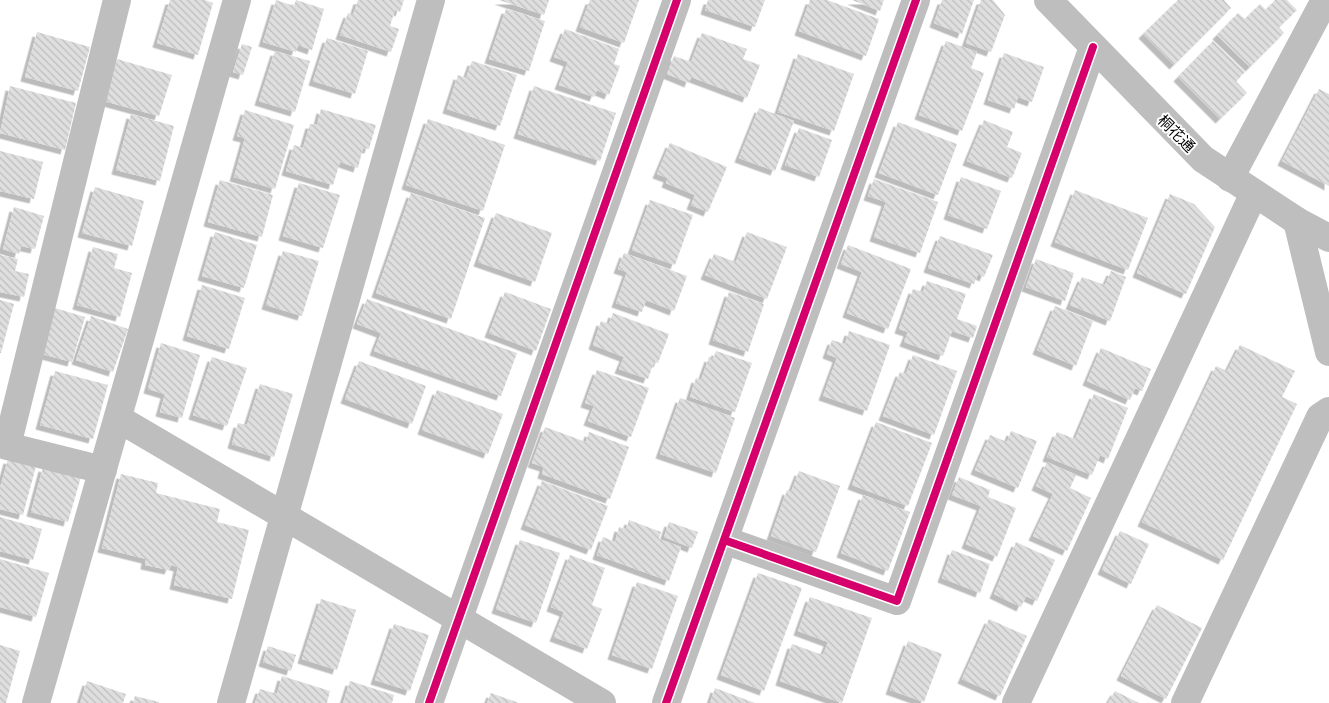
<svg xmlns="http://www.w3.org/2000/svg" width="1329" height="703" viewBox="0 0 1329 703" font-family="Lato,'Noto Sans JP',sans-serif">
	<defs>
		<pattern id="building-back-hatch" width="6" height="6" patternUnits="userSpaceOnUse" patternTransform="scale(1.25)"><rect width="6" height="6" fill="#dfdfdf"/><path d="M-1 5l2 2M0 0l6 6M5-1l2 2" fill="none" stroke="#bebebe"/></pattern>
		<filter id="shadow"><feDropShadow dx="-4.5" dy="4.5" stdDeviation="0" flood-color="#0004"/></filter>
	</defs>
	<rect width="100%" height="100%" fill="#fff"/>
	<!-- building -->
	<path fill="url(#building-back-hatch)" filter="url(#shadow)" d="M170 0H205L213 3 198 55 157 43Z
		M276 0 294 6 296 0 324 9 312 50 298 45 296 52 263 42Z
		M358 0H404L400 12 395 10 390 26 399 29 391 52 340 35 348 13 353 15Z
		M499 0H549L544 15Z
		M590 0H639L624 43 580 27Z
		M708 0H765L755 27 705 10Z
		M810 0H827L879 19 866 56 799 31Z
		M852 0H884L880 11Z
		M942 0H974L962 34 934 23Z
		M981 0H993L1005 15 991 52 966 43Z
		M1178 0H1224L1231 8 1174 65 1143 34Z
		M1275 0H1287L1297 10 1279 27 1284 33 1250 67 1217 35 1238 13 1245 19 1260 4 1266 10Z
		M506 9 545 21 529 71 489 59Z
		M565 29 619 49 614 64 620 66 609 95 597 90 594 97 559 85 568 62 554 57Z
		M37 32 90 47 78 91 25 77Z
		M702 33 747 49 743 59 760 65 747 98 691 77 689 83 667 74 674 56 691 62Z
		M327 38 368 51 355 94 313 81Z
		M946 41 977 52 971 68 984 73 962 131 919 115Z
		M1213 41 1245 72 1236 81 1247 93 1220 119 1178 77Z
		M242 44 252 47 243 75 233 72Z
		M275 51 310 61 295 112 259 101Z
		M1004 53 1044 67 1032 102 1018 97 1014 109 988 100Z
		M798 54 854 74 834 131 778 112Z
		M117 59 172 75 159 116 104 101Z
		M472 61 517 75 500 126 447 109 458 75 466 78Z
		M10 86 76 103 65 150 0 133Z
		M534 86 616 113 600 161 518 134Z
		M1319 89 1329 94V186L1282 161Z
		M759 108 794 121 775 171 739 158Z
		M321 109 376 125 369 149 363 148 358 168 340 162 333 185 286 171 294 145 303 148 310 124 317 125Z
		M245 110 294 125 275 189 234 177 245 138 237 136Z
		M131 114 174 126 160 181 116 170Z
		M428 119 505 145 483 211 406 185Z
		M984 120 1013 132 1007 147 1022 153 1012 178 967 161Z
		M898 122 957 144 938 195 879 173Z
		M799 128 832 140 819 177 785 165Z
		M670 143 727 167 708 212 691 205 695 195 666 183 668 178 657 174Z
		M0 151 43 162 34 199 0 191Z
		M961 177 1001 191 987 229 948 215Z
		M874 179 938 202 920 253 874 237 886 202 868 196Z
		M220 180 273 195 262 237 208 222Z
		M299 183 340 195 323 248 283 236Z
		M95 187 144 201 132 246 82 233Z
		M1075 190 1148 218 1128 270 1055 242Z
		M411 193 485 218 451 319 376 293Z
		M1170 194 1194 204 1215 227 1186 294 1137 273Z
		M650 200 693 215 675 265 632 250Z
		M14 207 44 216 35 249 21 246 19 254 3 249Z
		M496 213 552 233 535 282 478 262Z
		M215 232 257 245 244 288 202 276Z
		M747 232 787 247 767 299 705 275 714 254 736 262Z
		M940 236 993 255 984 277 978 274 974 284 928 268Z
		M848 245 911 269 888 329 847 313 862 272 841 264Z
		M93 247 118 254 114 268 132 273 120 317 77 305Z
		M283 251 319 261 302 316 266 305Z
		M624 253 687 276 674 311 646 300 642 312 616 303 627 272 618 269Z
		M0 255 18 259 15 271 29 274 24 297 0 292Z
		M1036 259 1074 273 1065 301 1026 287Z
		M1111 271 1126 277 1110 321 1070 305 1082 277 1105 285Z
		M927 281 966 294 957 319 977 326 973 338 952 331 943 356 904 342 908 332 899 329 913 289 923 292Z
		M202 285 245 298 229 349 187 336Z
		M505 292 551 309 536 351 489 333Z
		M729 292 764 304 748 352 713 340Z
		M367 299 517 353 501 396 374 351 381 333 357 324Z
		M0 300 14 304 1 353H0Z
		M1055 306 1093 321 1076 366 1037 350Z
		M55 308 85 317 72 362 42 354Z
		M613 313 669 334 658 363 654 362 648 379 619 369 624 357 593 345 601 321 609 324Z
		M91 316 128 329 113 372 76 360Z
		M849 331 890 345 867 411 823 396 837 358 827 354 832 340 845 344Z
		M161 343 200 355 182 418 160 412 165 394 148 389Z
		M1240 345 1295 371 1282 397 1297 404 1223 560 1142 522 1216 366 1227 371Z
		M1101 348 1151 369 1142 391 1135 388 1130 400 1087 381Z
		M716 351 752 363 735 412 690 397 696 378 701 380 709 357 713 359Z
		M913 355 957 371 934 435 883 416 900 372 906 374Z
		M212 357 247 368 227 426 193 415Z
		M359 361 426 386 412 424 345 399Z
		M597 370 649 388 631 437 588 421 594 406 585 403Z
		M55 371 108 385 93 439 40 425Z
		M260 384 293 394 274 457 232 444 238 423 247 425Z
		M437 390 503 414 488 454 422 430Z
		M1094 394 1128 408 1108 459 1100 455 1092 475 1047 457 1057 432 1075 439Z
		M680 398 735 418 716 473 660 454Z
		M876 422 932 443 908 506 852 485Z
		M545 427 586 442 589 432 629 447 610 499 542 474 544 467 532 463Z
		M1011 431 1037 441 1018 488 975 470 990 435 1007 442Z
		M8 459 36 466 23 515 0 509V488Z
		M1047 462 1076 475 1070 488 1091 498 1067 551 1033 536 1053 494 1036 486Z
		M43 467 81 477 68 522 31 512Z
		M799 471 840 486 816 552 771 536 787 490 791 492Z
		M121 474 158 483 156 493 220 509 217 522 249 530 232 599 174 585 178 567 171 565 169 570 145 565 146 559 102 548Z
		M959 477 990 490 988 497 1016 508 997 557 966 544 981 506 952 495Z
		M542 481 608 506 591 550 525 525Z
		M863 495 910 512 888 571 841 553Z
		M0 517 42 529 33 560 0 551Z
		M629 520 661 532 659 539 681 547 669 581 597 555 603 537 615 542 619 527 626 529Z
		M669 522 698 532 692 548 664 537Z
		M1120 531 1149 544 1131 584 1102 570Z
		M520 540 560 553 536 623 496 609Z
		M1016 542 1055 560 1037 601 1026 596 1021 607 994 594Z
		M952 550 990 564 980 593 942 578Z
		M570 555 605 568 592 605 602 609 587 649 554 637 564 612 551 607Z
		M0 559 49 573 36 617 0 607Z
		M758 573 802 588 764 691 721 675Z
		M637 582 678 596 652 669 612 655Z
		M810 597 872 618 842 703 780 681 792 644 823 655 828 642 798 631Z
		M321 599 356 610 337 670 302 659Z
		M1157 605 1202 628 1166 699 1121 676Z
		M989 619 1027 636 1000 696 962 679Z
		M394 624 429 635 410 691 375 680Z
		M908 641 942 654 924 702 890 690Z
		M0 645 20 651 6 703H0Z
		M268 646 296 655 291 671 263 662Z
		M282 676 330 691 327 703H255L260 689 277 694Z
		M87 681 126 694 123 703H80Z
		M350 681 394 695 392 703H343Z
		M715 688 755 703H710Z
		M1115 691 1139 703H1108Z
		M491 693 519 703H487Z
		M135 696 159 702V703H133Z"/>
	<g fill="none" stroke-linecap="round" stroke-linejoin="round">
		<!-- minor -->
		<path stroke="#bebebe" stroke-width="28" d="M1230 178 1325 0
			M1297 221 1329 352
			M119 419 602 703
			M103 470 7 446 117 0
			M724 540 897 601 1093 47
			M36 703 237 0
			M231 703 431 0
			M429 703 677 0
			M666 703 916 0
			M1016 703 1254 193
			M1185 703 1320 417 1329 411"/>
		<!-- tertiary -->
		<path stroke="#bebebe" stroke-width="28" d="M1048 0 1203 159 1297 221 1329 238"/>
		<defs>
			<path id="cycleway" d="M724 540 897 601 1093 47
				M429 703 677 0
				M666 703 916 0"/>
		</defs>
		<!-- cycleway casing -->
		<use href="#cycleway" stroke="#fff" stroke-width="11"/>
		<!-- cycleway -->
		<use href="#cycleway" stroke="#d6006c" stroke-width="8"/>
	</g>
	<g text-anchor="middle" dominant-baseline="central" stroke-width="4" stroke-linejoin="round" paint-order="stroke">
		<!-- street labels -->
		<g font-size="15" fill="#000" stroke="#fff">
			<text transform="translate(1177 133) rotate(45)">桐花通</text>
		</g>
	</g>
</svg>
